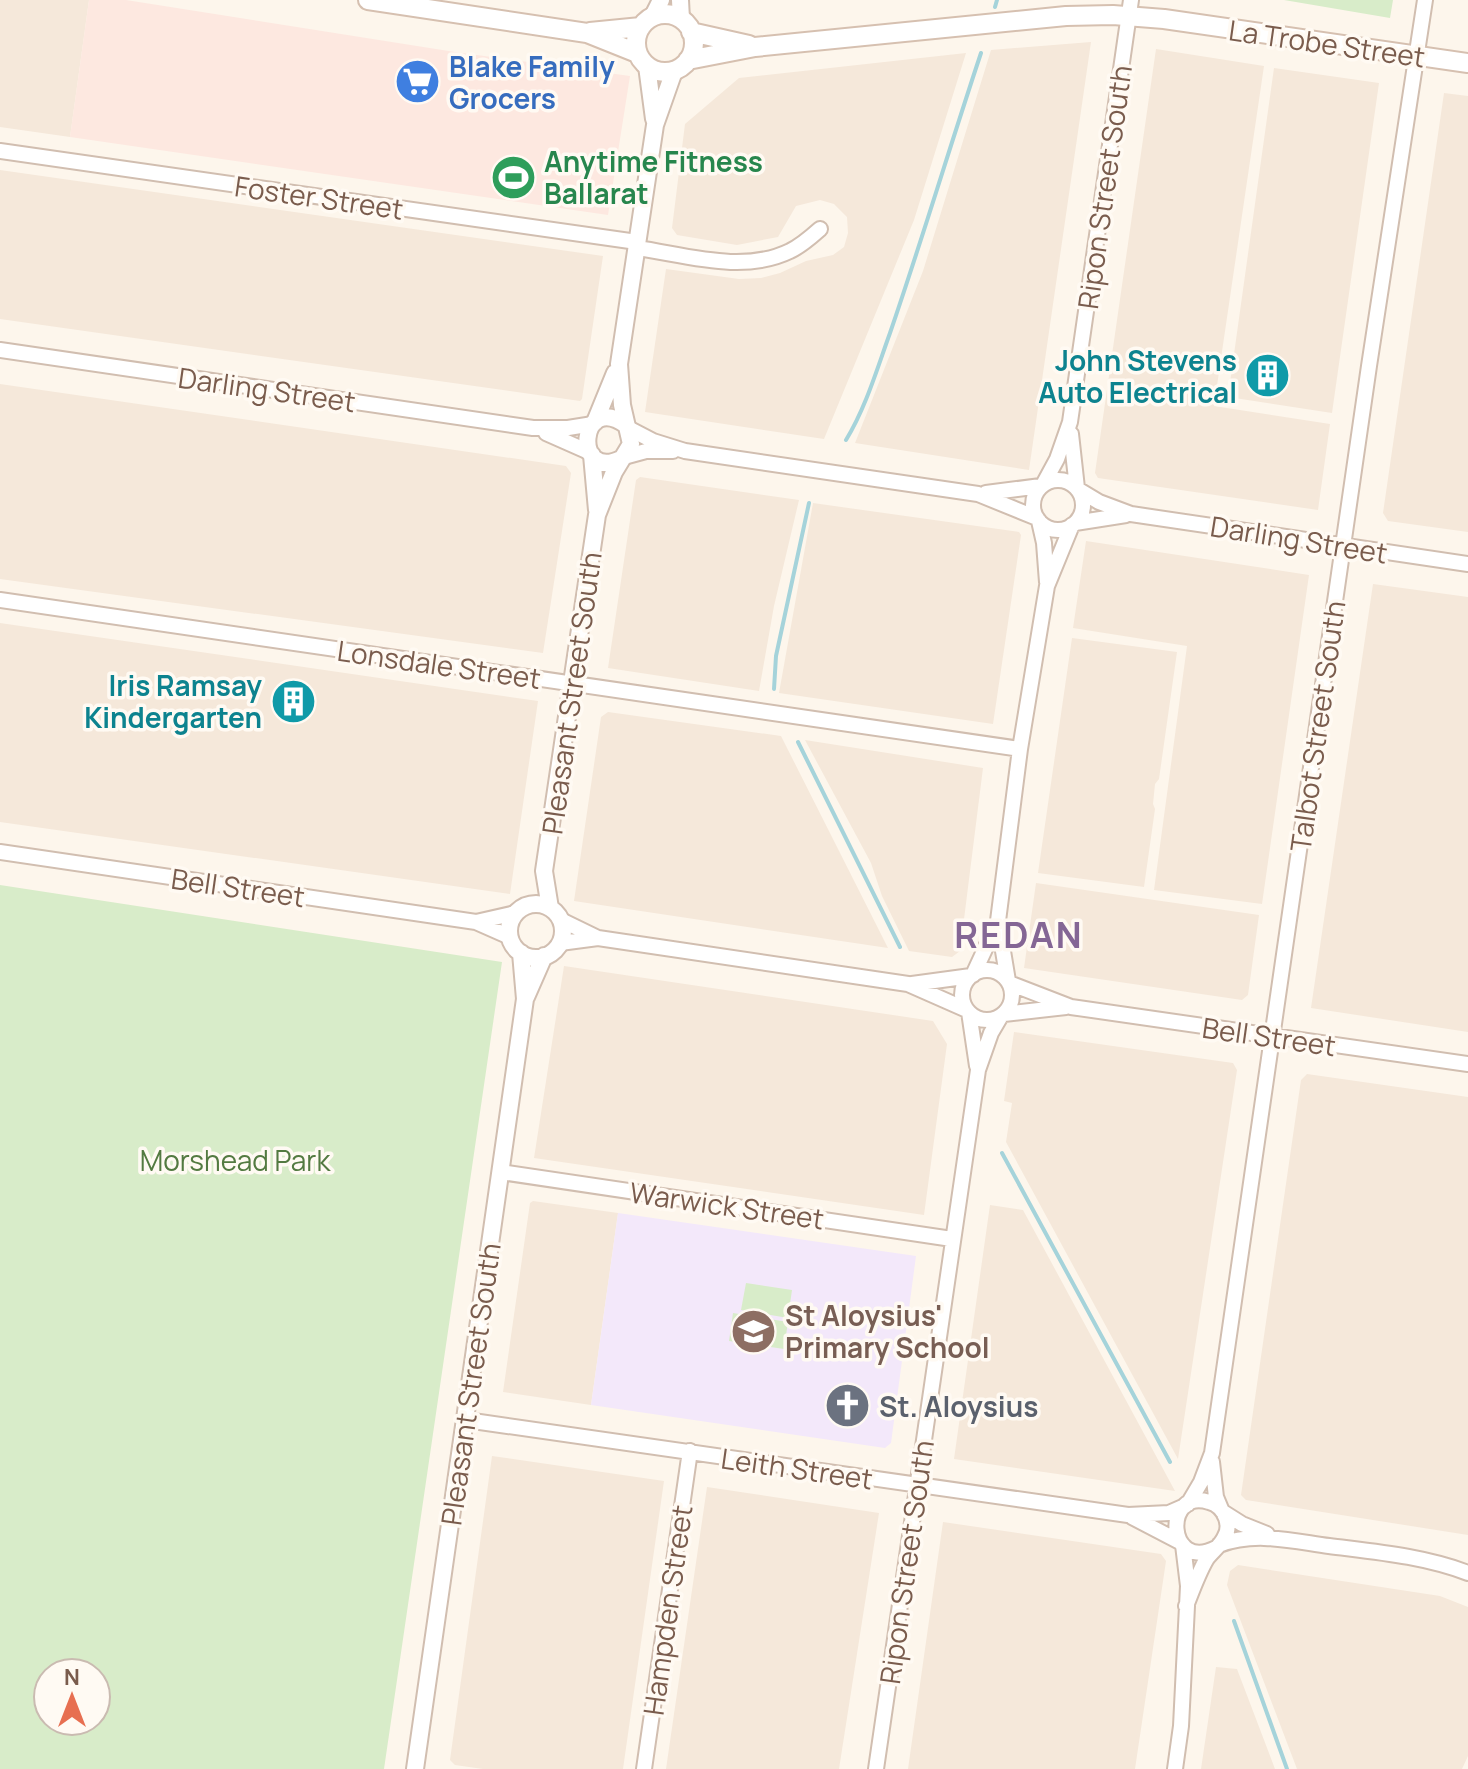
<svg xmlns="http://www.w3.org/2000/svg" width="1468" height="1769" viewBox="0 0 1468 1769" font-family="Manrope,sans-serif">
	<rect width="100%" height="100%" fill="#fdf6ec"/>
	<!-- residential -->
	<path fill="#f5e8da" d="M0 0H89L70 137 0 127Z
		M1091 42 1029 470 855 443 923 271 991 50Z
		M1156 49 1264 66 1214 406 1330 424 1318 510 1098 478 1095 473Z
		M966 53 914 220 824 439 645 412 666 269 739 279 761 278 780 273 806 261 833 255 844 247 848 233 847 217 834 204 820 200 796 206 778 237 737 245 677 235 672 228 685 124 739 78Z
		M1274 68 1379 83 1332 413 1228 397Z
		M1444 93 1468 96V532L1388 521 1383 513Z
		M0 170 603 256 582 399 580 401 0 319Z
		M0 384 566 466 571 473 543 653 0 579Z
		M640 477 799 500 774 606 759 691 608 668 636 480Z
		M813 503 1019 532 1021 535 993 724 779 693Z
		M1086 541 1309 575 1262 904 1154 890 1187 646 1073 628Z
		M1373 584 1468 597V1032L1311 1008Z
		M0 623 538 701 510 894 0 822Z
		M1072 638 1177 652 1159 779 1155 784 1153 804 1155 809 1144 887 1038 873Z
		M608 712 781 736 888 948 574 901 601 717Z
		M805 740 983 768 960 951 952 957 909 951 882 896 871 863Z
		M1036 883 1259 915 1248 995 1242 1000 1024 968Z
		M564 966 933 1021 947 1044 924 1215 534 1158Z
		M1014 1032 1233 1063 1237 1070 1178 1459 1006 1142 1012 1103 1004 1101Z
		M1307 1074 1468 1097V1535L1246 1500 1241 1495 1301 1080Z
		M533 1201 618 1213 591 1405 503 1392 530 1203Z
		M990 1205 1023 1210 1175 1491 954 1459Z
		M492 1456 664 1481 623 1769H483L455 1765 450 1760Z
		M707 1487 879 1513 839 1769H666Z
		M943 1522 1161 1554 1166 1561 1135 1769H908Z
		M1238 1565 1440 1596 1468 1607V1756L1462 1769H1297L1227 1585 1230 1571Z
		M1216 1667 1237 1669 1275 1769H1201Z"/>
	<!-- commercial -->
	<path fill="#fde8e0" d="M89 0H126L455 52 630 76 608 215 70 137Z"/>
	<!-- education -->
	<path fill="#f3e8fa" d="M618 1213 916 1256 891 1443 885 1448 591 1405Z"/>
	<!-- green -->
	<path fill="#d8ecc9" fill-rule="evenodd" d="M1284 0H1393L1390 18Z
		M0 885 502 962 384 1769H0ZM48 1673H96V1721H48Z
		M746 1283 792 1290 788 1318 741 1310Z
		M733 1313 788 1322 784 1349 729 1341Z"/>
	<g fill="none" stroke-linecap="round" stroke-linejoin="round">
		<!-- stream -->
		<path stroke="#a5d3da" stroke-width="4" d="M995 7 997 0
			M846 440C866 407 877 369 890 333 922 240 950 146 981 53
			M774 689 776 656 809 503
			M798 742 900 947
			M1002 1153 1170 1462
			M1234 1621 1287 1769"/>
		<defs>
			<path id="minor" d="M0 151 637 242
				M637 248C686 255 743 274 790 251 801 246 811 237 820 229
				M0 350 533 428H568L593 424
				M628 428 653 441 685 451 978 494 1037 518
				M546 433 589 452
				M1071 434 1077 488
				M624 457 646 451H673
				M1033 505a25 25 0 1 1 50 0a25 25 0 1 1-50 0Z
				M1044 483 1057 459 1070 422 1131 0
				M1079 490 1099 502 1131 514 1468 564
				M986 493 1041 486
				M1039 521 1044 543 1047 582
				M1075 523 1126 515
				M0 600 1020 749
				M0 852 476 922 510 937
				M561 920 598 938 908 984 967 1010
				M476 922 516 913
				M560 943 598 938
				M962 995a25 25 0 1 1 50 0a25 25 0 1 1-50 0Z
				M973 975 998 921
				M1008 981 998 921 1020 749 1047 586 1072 525
				M1009 983 1071 1007 1468 1064
				M912 984 971 976
				M969 1012 977 1066
				M1004 1014 1066 1007
				M501 1172 952 1239
				M466 1420 1128 1515 1169 1513 1185 1506
				M1212 1462 1216 1497 1221 1509
				M1188 1504 1201 1482 1212 1453 1369 366 1425 0
				M1223 1512 1242 1524 1267 1534
				M1132 1517 1180 1542
				M1219 1545C1255 1531 1292 1541 1329 1546 1376 1552 1423 1556 1468 1573
				M1186 1606C1192 1591 1198 1574 1206 1560 1211 1552 1221 1546 1225 1536 1228 1531 1228 1524 1226 1518 1223 1510 1217 1504 1209 1502 1163 1487 1166 1573 1216 1548
				M644 1769 690 1451
				M876 1769 978 1070 991 1033 1001 1016
				M1175 1769 1181 1726 1188 1586 1183 1545"/>
			<path id="tertiary" d="M680 0 681 19
				M653 16 661 0
				M647 66 654 119
				M595 422 615 373
				M592 455 597 510
				M621 459C572 482 579 391 626 425
				M509 931a27 27 0 1 1 54 0a27 27 0 1 1-54 0Z
				M550 908 544 871 597 515 614 472 631 444 622 405 619 364 655 125 674 71
				M526 997 544 956
				M415 1769 525 999 521 953"/>
			<path id="secondary" d="M368 0 587 33 637 53
				M636 43a29 29 0 1 1 58 0a29 29 0 1 1-58 0Z
				M590 32 641 27
				M691 32 749 45
				M688 60 755 47 1066 16 1113 15 1164 19 1468 63"/>
		</defs>
		<!-- minor casing -->
		<use href="#minor" stroke="#d1beb0" stroke-width="18"/>
		<!-- tertiary casing -->
		<use href="#tertiary" stroke="#d1beb0" stroke-width="20"/>
		<!-- secondary casing -->
		<use href="#secondary" stroke="#d6c0b0" stroke-width="22"/>
		<!-- minor -->
		<use href="#minor" stroke="#fff" stroke-width="14"/>
		<!-- tertiary -->
		<use href="#tertiary" stroke="#fff" stroke-width="16"/>
		<!-- secondary -->
		<use href="#secondary" stroke="#fff" stroke-width="18"/>
	</g>
	<!-- icons -->
	<defs>
		<symbol id="supermarket-disc" viewBox="-11 -11 22 22"><circle r="9.5" fill="#3f7fe0" stroke="#fffaf3"/><path d="M-6-5.5h2.5l.6 2H6L4.5 2H-2.5L-4.4-4H-6ZM-1.5 3.2a1.3 1.3 0 1 0 .1 0ZM3 3.2a1.3 1.3 0 1 0 .1 0Z" fill="#fff"/></symbol>
		<symbol id="stadium-disc" viewBox="-11 -11 22 22"><circle r="9.5" fill="#2e9e5b" stroke="#fffaf3"/><path d="M0-5a6.5 5 0 1 0 0 10a6.5 5 0 1 0 0-10ZM-3.5-1.8h7v3.6h-7Z" fill="#fff"/></symbol>
		<symbol id="building-disc" viewBox="-11 -11 22 22"><circle r="9.5" fill="#0f9aa8" stroke="#fffaf3"/><path d="M-4-6H4V6H1V3H-1V6H-4ZM-2.5-4.3h1.7v1.8h-1.7ZM.8-4.3h1.7v1.8H.8ZM-2.5-1h1.7V.8h-1.7ZM.8-1h1.7V.8H.8Z" fill="#fff"/></symbol>
		<symbol id="school-disc" viewBox="-11 -11 22 22"><circle r="9.5" fill="#8d6e63" stroke="#fffaf3"/><path d="M0-5L7-2L0 1L-7-2ZM-4 1L0 2.5L4 1V4Q0 6-4 4Z" fill="#fff"/></symbol>
		<symbol id="church-disc" viewBox="-11 -11 22 22"><circle r="9.5" fill="#6b7280" stroke="#fffaf3"/><path d="M-1.2-6h2.4v3.5h3.3v2.4h-3.3V6h-2.4V-.1h-3.3v-2.4h3.3Z" fill="#fff"/></symbol>
	</defs>
	<g fill-rule="evenodd">
		<use href="#supermarket-disc" x="392" y="56" width="51" height="51"/>
		<use href="#stadium-disc" x="488" y="152" width="51" height="51"/>
		<use href="#building-disc" x="1242" y="350" width="51" height="51"/>
		<use href="#building-disc" x="268" y="676" width="51" height="51"/>
		<use href="#school-disc" x="728" y="1306" width="51" height="51"/>
		<use href="#church-disc" x="822" y="1380" width="51" height="51"/>
	</g>
	<g text-anchor="middle" dominant-baseline="central" stroke-width="7" stroke-linejoin="round" paint-order="stroke">
		<!-- street labels -->
		<g font-size="28" fill="#7a5c4d" stroke="#fffaf3">
			<text transform="translate(1327 43) rotate(8)">La Trobe Street</text>
			<text transform="translate(1104 187) rotate(-82)">Ripon Street South</text>
			<text transform="translate(319 197) rotate(8)">Foster Street</text>
			<text transform="translate(267 389) rotate(8)">Darling Street</text>
			<text transform="translate(1299 539) rotate(9)">Darling Street</text>
			<text transform="translate(439 664) rotate(8)">Lonsdale Street</text>
			<text transform="translate(571 693) rotate(-82)">Pleasant Street South</text>
			<text transform="translate(1317 726) rotate(-82)">Talbot Street South</text>
			<text transform="translate(238 887) rotate(8)">Bell Street</text>
			<text transform="translate(1269 1036) rotate(8)">Bell Street</text>
			<text transform="translate(727 1205) rotate(8)">Warwick Street</text>
			<text transform="translate(470 1384) rotate(-82)">Pleasant Street South</text>
			<text transform="translate(797 1468) rotate(8)">Leith Street</text>
			<text transform="translate(906 1562) rotate(-82)">Ripon Street South</text>
			<text transform="translate(667 1610) rotate(-82)">Hampden Street</text>
		</g>
		<!-- shop labels -->
		<g font-size="28" font-weight="bold" fill="#366cbe" stroke="#fffaf3" text-anchor="start">
			<text x="449" y="66">Blake Family<tspan x="449" dy="32">Grocers</tspan></text>
		</g>
		<!-- leisure labels -->
		<g font-size="28" font-weight="bold" fill="#27864d" stroke="#fffaf3" text-anchor="start">
			<text x="544" y="161">Anytime Fitness<tspan x="544" dy="32">Ballarat</tspan></text>
		</g>
		<!-- culture labels -->
		<g font-size="28" font-weight="bold" fill="#0d838f" stroke="#fffaf3" text-anchor="end">
			<text x="1237" y="360">John Stevens<tspan x="1237" dy="32">Auto Electrical</tspan></text>
			<text x="262" y="685">Iris Ramsay<tspan x="262" dy="32">Kindergarten</tspan></text>
		</g>
		<!-- park labels -->
		<g font-size="28" fill="#537a41" stroke="#fffaf3">
			<text x="235" y="1160">Morshead Park</text>
		</g>
		<!-- education labels -->
		<g font-size="28" font-weight="bold" fill="#785e54" stroke="#fffaf3" text-anchor="start">
			<text x="785" y="1315">St Aloysius'<tspan x="785" dy="32">Primary School</tspan></text>
		</g>
		<!-- worship labels -->
		<g font-size="28" font-weight="bold" fill="#5b616d" stroke="#fffaf3" text-anchor="start">
			<text x="879" y="1406">St. Aloysius</text>
		</g>
		<!-- district labels -->
		<g font-size="36" font-weight="bold" letter-spacing="2" fill="#846695" stroke="#fffaf3">
			<text x="1019" y="934">REDAN</text>
		</g>
	</g>
	<!-- north arrow -->
	<g transform="translate(72 1697)"><circle r="38" fill="#fffaf3" stroke="#cabbb1" stroke-width="2"/>
	<path d="M0-6L14 30L0 20L-14 30Z" fill="#e76f51"/>
	<text y="-12" font-size="22" font-weight="bold" text-anchor="middle" fill="#7a5c4d">N</text>
	</g>
</svg>
